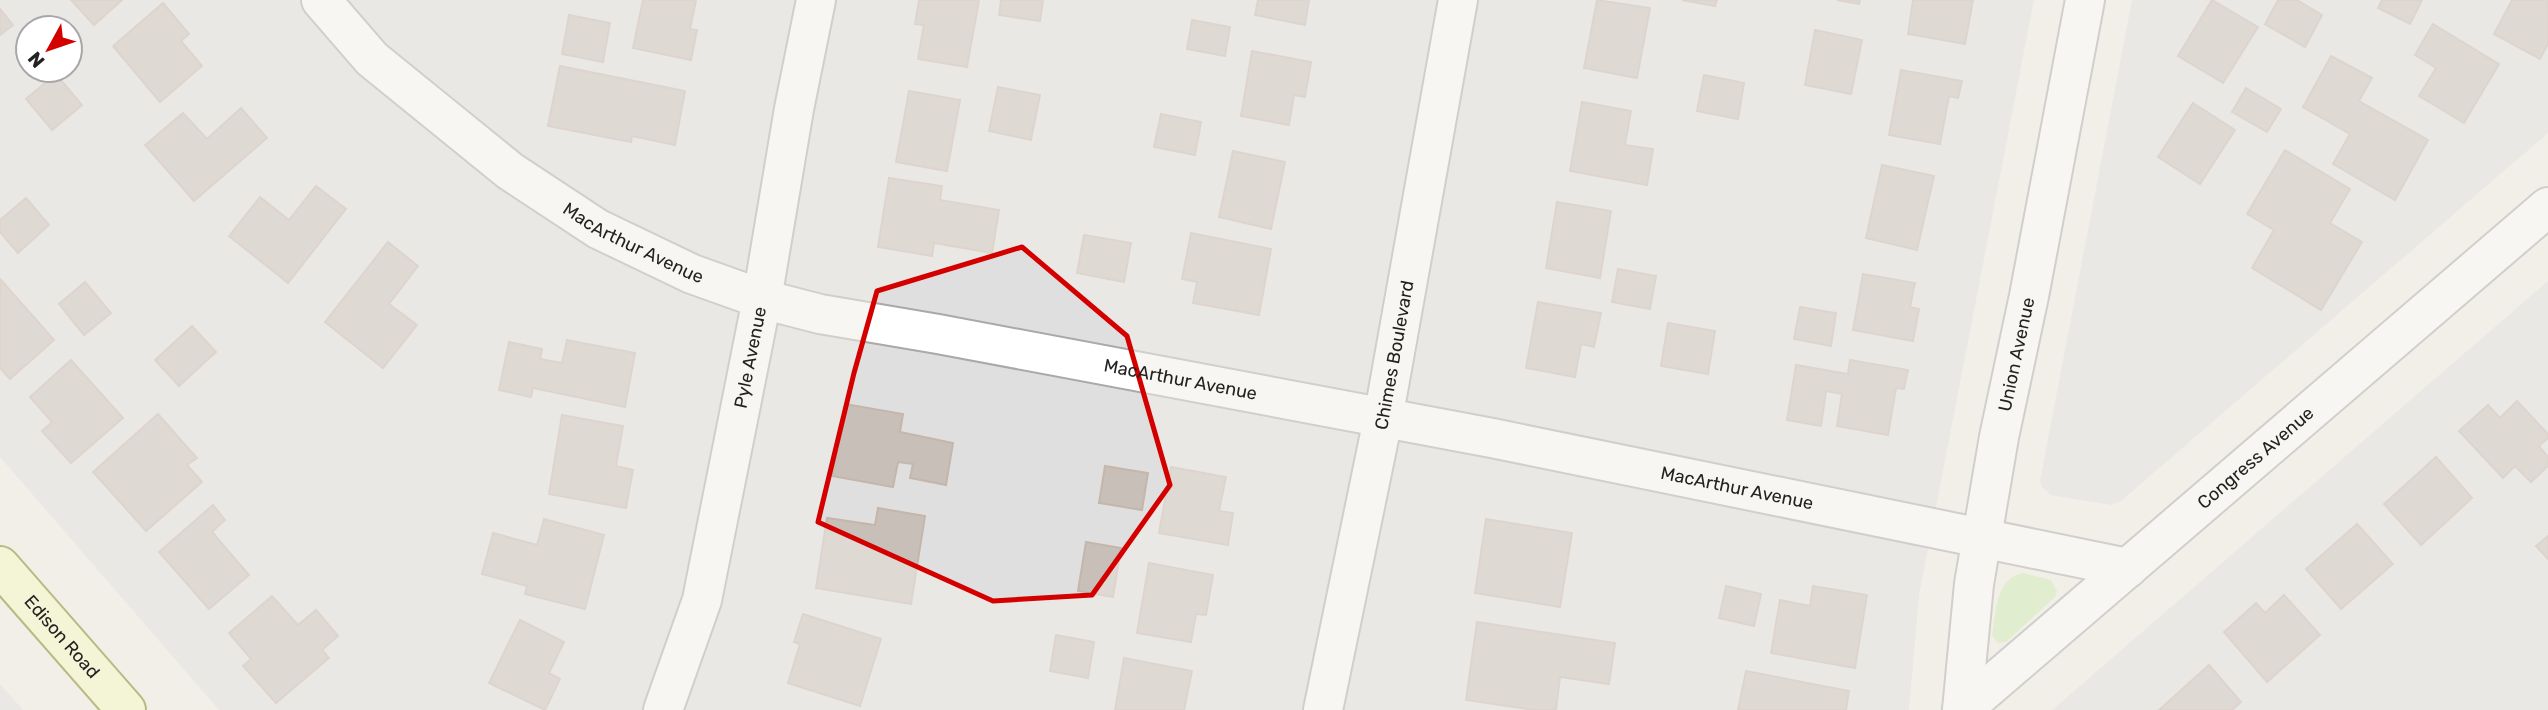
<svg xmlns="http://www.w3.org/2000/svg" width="2548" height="710" viewBox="0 0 2548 710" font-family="Rubik,sans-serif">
	<rect width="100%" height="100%" fill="#f2efe9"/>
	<!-- residential -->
	<path fill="#e0dfdf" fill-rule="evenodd" d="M0 0H2034L1919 595 1909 710H219L0 457ZM28 28H70V70H28Z
		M2132 0H2548V133L2121 501 2111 505 2051 495 2042 487 2040 481Z
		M2548 281V710H2052Z
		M0 684 23 710H0Z"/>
	<!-- grass -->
	<path fill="#cdebb0" d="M2023 573 2051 580 2057 591 2055 597 2006 642 1998 643 1992 636C1996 614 1995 578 2023 573Z"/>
	<!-- building -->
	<path fill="#c7bfb8" stroke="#c4b6ab" stroke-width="2" d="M71 0H122L94 25Z
		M643 0H696L690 29 697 30 691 60 633 48Z
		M919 0H979L967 67 918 59 924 25 915 24Z
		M1001 0H1043L1040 21 999 15Z
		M1258 0H1309L1305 25 1255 15Z
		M1597 0 1650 8 1637 78 1584 68Z
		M1682 0H1717L1715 6Z
		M1837 0H1860L1859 4Z
		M1913 0H1973L1965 44 1908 34Z
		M2212 0 2258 27 2223 83 2178 56Z
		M2278 0H2297L2322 15 2305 47 2265 24Z
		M2382 0H2422L2410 24 2378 8Z
		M2512 0H2548V44L2540 59 2494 34Z
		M163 3 189 34 181 41 202 66 160 102 113 46Z
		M0 9 13 25 0 35Z
		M569 15 610 23 603 62 562 54Z
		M1192 20 1230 27 1225 56 1187 49Z
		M2433 24 2499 64 2464 123 2419 96 2436 68 2415 55Z
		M1815 30 1862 40 1851 94 1805 85Z
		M1252 51 1311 62 1305 97 1294 95 1289 125 1241 116Z
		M2331 56 2372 78 2359 101 2428 140 2395 200 2333 164 2350 134 2303 107Z
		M560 66 685 91 675 145 632 136 631 142 548 126Z
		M1901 70 1962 81 1958 98 1949 96 1940 144 1889 135Z
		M56 74 82 105 52 130 26 99Z
		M1704 75 1744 83 1738 119 1697 111Z
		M998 87 1040 95 1031 140 989 131Z
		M2246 88 2281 109 2267 132 2232 112Z
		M909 91 960 100 947 171 896 162Z
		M1582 102 1631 111 1625 145 1653 149 1647 185 1570 171Z
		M2193 103 2235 130 2200 184 2158 157Z
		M241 108 267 138 194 201 145 145 183 113 207 139Z
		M1161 114 1201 122 1195 155 1154 147Z
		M2285 150 2350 189 2330 223 2362 242 2321 310 2252 268 2274 230 2247 214Z
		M1233 151 1285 162 1271 229 1219 217Z
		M1882 165 1934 176 1917 250 1866 238Z
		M889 178 942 186 940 200 999 210 992 253 934 243 932 256 878 247Z
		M316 186 346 209 288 283 229 236 260 197 289 220Z
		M26 198 49 225 18 253 0 232V220Z
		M1557 202 1611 211 1600 278 1546 268Z
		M1191 233 1271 249 1259 315 1193 303 1197 282 1182 279Z
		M1084 235 1131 243 1124 282 1077 273Z
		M388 242 418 266 389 304 417 325 383 368 325 322Z
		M1618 269 1656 276 1650 309 1612 302Z
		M1863 274 1915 283 1910 307 1919 309 1913 341 1853 330Z
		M0 279 54 340 10 379 0 368Z
		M85 282 111 313 84 335 59 304Z
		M1538 302 1601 313 1594 347 1581 344 1575 377 1526 368Z
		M1800 307 1836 313 1831 346 1794 339Z
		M1668 323 1715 331 1708 374 1661 366Z
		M192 326 216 352 179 386 155 360Z
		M567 340 635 353 625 407 533 388 531 397 499 390 509 342 542 349 540 359 562 363Z
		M71 360 123 418 71 463 42 431 52 422 30 397Z
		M1850 360 1908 370 1904 389 1896 388 1888 435 1837 426 1842 394 1826 391 1821 426 1787 420 1796 365 1848 374Z
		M2517 401 2548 434V438L2539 446 2548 457V466L2531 482 2515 466 2503 478 2459 431 2488 405 2500 418Z
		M845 404 903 414 900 432 953 443 946 485 910 478 913 464 898 462 893 487 832 476Z
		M158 414 197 458 187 465 202 482 146 531 93 472Z
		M562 415 623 426 616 466 633 470 626 508 549 494Z
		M2436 457 2472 498 2421 545 2384 504Z
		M1105 466 1148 473 1142 510 1099 503Z
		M1171 467 1226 477 1219 511 1233 513 1228 545 1159 533Z
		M213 505 225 520 212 532 249 575 209 609 159 552Z
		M878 508 925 516 911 604 816 588 827 518 875 525Z
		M544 519 604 535 585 609 525 594 527 586 482 574 493 533 537 545Z
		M1486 519 1572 533 1560 607 1475 593Z
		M2357 524 2393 564 2341 609 2306 569Z
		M2548 536V559L2536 546Z
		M1086 542 1121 548 1113 597 1078 591Z
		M1149 563 1213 575 1206 615 1196 614 1191 642 1137 633Z
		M1726 586 1761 594 1754 626 1719 618Z
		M1813 586 1867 595 1855 668 1771 653 1780 600 1810 606Z
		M2284 595 2320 635 2267 682 2224 632 2256 603 2265 613Z
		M272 596 298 625 316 610 338 636 322 650 329 658 276 703 243 666 251 659 229 633Z
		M803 614 881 639 860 706 788 683 800 644 794 642Z
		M520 620 564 642 549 673 560 679 545 710 489 683Z
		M1477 622 1615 643 1609 684 1560 677 1556 710H1535L1466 700Z
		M1056 635 1094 642 1088 678 1050 671Z
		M1124 658 1192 671 1184 710H1115Z
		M2209 665 2241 702 2232 710H2159Z
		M1746 671 1849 691 1846 710H1738Z"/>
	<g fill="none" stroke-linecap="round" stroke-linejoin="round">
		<defs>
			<g id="minor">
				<path id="s1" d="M321 0 372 59 510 171 598 229 692 274 762 299 820 314 938 334 1492 438 2128 568"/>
				<path id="s2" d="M663 710 702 600 762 299 794 109 816 0"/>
				<path id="s3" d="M1323 710 1383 419 1458 0"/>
				<path id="s4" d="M1962 710 2548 207"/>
				<path id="s5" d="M1962 710 1974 584 1999 437 2029 296 2085 0"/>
			</g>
			<g id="secondary">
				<path id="s6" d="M0 566 126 710"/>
			</g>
		</defs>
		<!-- minor casing -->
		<use href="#minor" stroke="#a9a9a9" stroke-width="42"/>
		<!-- secondary casing -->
		<use href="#secondary" stroke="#707d05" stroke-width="42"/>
		<!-- minor -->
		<use href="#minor" stroke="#fff" stroke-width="38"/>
		<!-- secondary -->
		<use href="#secondary" stroke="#f7fabf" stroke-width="38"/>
	</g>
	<!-- marked area -->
	<path d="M0 0H2548V710H0ZM1022 247 1127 336 1170 485 1092 595 993 601 818 522 854 373 877 291Z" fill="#f2efe9" fill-opacity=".55" fill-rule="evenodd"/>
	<path fill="none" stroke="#d40000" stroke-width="5" stroke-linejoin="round" d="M1022 247 1127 336 1170 485 1092 595 993 601 818 522 854 373 877 291Z"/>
	<g text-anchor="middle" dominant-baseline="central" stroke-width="5" stroke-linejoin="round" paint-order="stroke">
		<!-- street labels -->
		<g font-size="18" fill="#222" stroke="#fff">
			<text stroke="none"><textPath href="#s1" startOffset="399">MacArthur Avenue</textPath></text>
			<text stroke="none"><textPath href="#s5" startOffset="360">Union Avenue</textPath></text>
			<text stroke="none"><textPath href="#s3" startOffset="362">Chimes Boulevard</textPath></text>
			<text stroke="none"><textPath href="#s2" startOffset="364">Pyle Avenue</textPath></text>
			<text stroke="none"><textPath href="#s1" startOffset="966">MacArthur Avenue</textPath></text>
			<text stroke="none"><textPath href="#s4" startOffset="387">Congress Avenue</textPath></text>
			<text stroke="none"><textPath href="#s1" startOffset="1533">MacArthur Avenue</textPath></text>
			<text stroke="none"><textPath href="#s6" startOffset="94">Edison Road</textPath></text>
		</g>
	</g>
	<!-- north arrow -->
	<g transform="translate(49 49) rotate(230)"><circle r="33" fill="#ffffff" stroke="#a7a7a7" stroke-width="2"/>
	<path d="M0-5L12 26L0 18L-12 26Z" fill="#d40000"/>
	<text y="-10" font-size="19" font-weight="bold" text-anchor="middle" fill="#222222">N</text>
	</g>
</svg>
